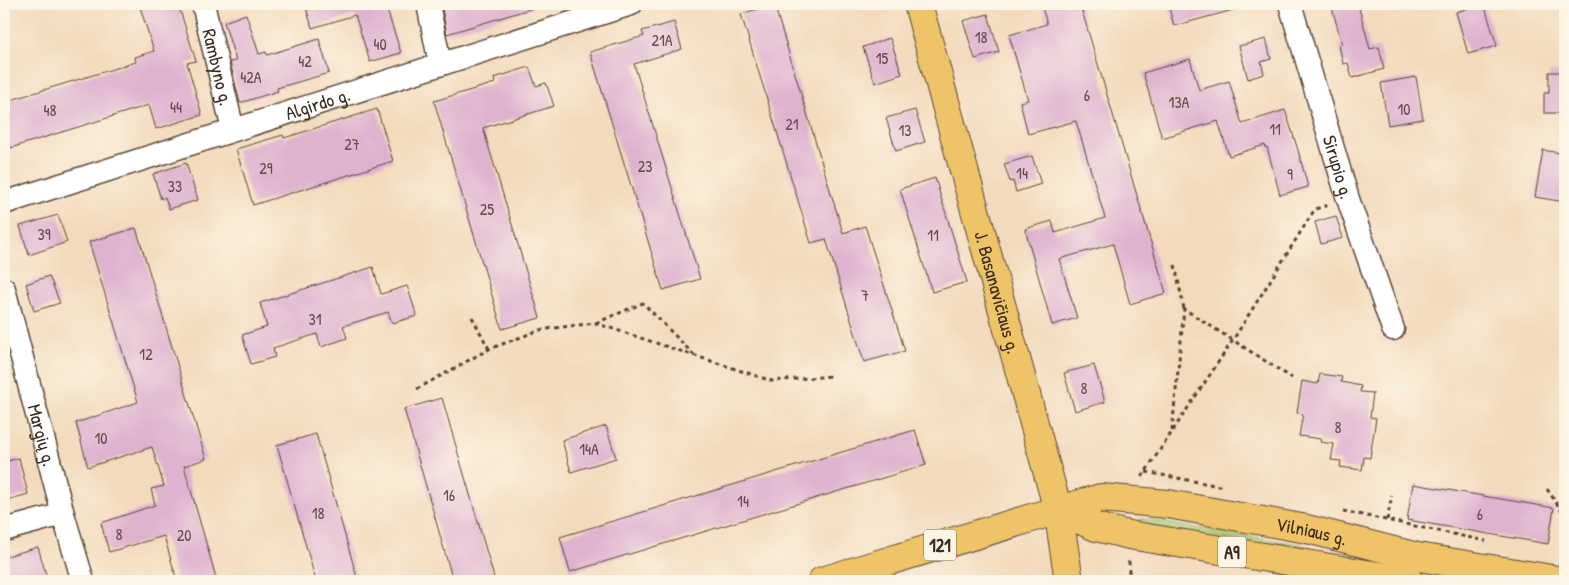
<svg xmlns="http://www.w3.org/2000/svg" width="1569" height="585" viewBox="0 0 1569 585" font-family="'Patrick Hand',sans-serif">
	<rect width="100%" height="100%" fill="#fcf5e5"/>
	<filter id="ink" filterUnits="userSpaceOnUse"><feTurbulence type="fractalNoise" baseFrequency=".02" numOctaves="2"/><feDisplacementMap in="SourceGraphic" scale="10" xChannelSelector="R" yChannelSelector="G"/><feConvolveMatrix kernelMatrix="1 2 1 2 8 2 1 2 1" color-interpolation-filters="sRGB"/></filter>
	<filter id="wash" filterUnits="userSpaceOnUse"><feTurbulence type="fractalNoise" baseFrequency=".0096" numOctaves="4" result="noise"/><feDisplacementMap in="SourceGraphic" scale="20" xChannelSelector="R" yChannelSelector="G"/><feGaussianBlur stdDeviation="1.12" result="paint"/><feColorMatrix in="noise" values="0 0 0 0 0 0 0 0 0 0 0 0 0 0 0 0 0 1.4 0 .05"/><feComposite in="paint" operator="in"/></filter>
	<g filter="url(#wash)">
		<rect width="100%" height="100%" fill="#f3dabc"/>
		<!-- green -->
		<path fill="#b0cf77" stroke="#767c4a" d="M1141 519 1307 546 1306 552 1140 525Z"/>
		<g id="blocks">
			<!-- building -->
			<path fill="#dfb3d0" d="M139 4H178L196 61 187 63 202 115 156 129 149 105 4 150V102L136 62 135 57 154 51Z
				M305 4H385L401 53 370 62 355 15 312 28Z
				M441 4H533V8L447 34Z
				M774 4 843 233 865 226 905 351 864 362 826 239 811 243 741 14Z
				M1041 4H1080L1166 293 1130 304 1113 244 1059 259 1077 318 1052 325 1025 229 1052 221 1055 233 1105 218 1076 121 1028 134 1020 102 1028 100 1009 35 1047 24Z
				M1168 4H1236L1237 9 1174 26Z
				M1331 4H1358L1370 49 1379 47 1384 69 1352 78 1348 63 1343 64 1339 45 1342 44Z
				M1482 4H1484L1497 46 1468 54 1456 12Z
				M246 14 259 54 266 52 267 55 319 39 329 73 277 88 278 91 240 103 230 62 236 61 224 22Z
				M988 14 999 52 975 59 963 21Z
				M674 22 682 49 634 64 700 279 663 290 590 52 644 36 642 31Z
				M890 38 902 74 875 83 863 47Z
				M1266 39 1271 59 1261 62 1264 74 1248 79 1239 46Z
				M1190 59 1199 90 1229 81 1242 124 1285 110 1298 150 1308 187 1280 195 1267 147 1266 148 1265 145 1229 156 1218 121 1162 138 1143 73Z
				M529 67 536 86 546 83 554 106 483 128 540 318 502 329 434 101 495 83 494 78Z
				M1549 72H1565L1564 113H1544V93H1549Z
				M1416 77 1423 119 1388 125 1381 83Z
				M377 109 393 161 253 205 236 149 283 135 284 138Z
				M915 110 925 142 896 151 886 118Z
				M1543 150 1565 154V202L1535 197Z
				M1032 156 1041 184 1016 192 1013 181 1010 182 1004 164Z
				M186 163 198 200 169 209 165 197 161 199 153 174Z
				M935 178 967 282 932 292 900 189Z
				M58 215 67 242 29 255 20 226Z
				M1336 216 1343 238 1321 244 1315 222Z
				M136 228 206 459 184 466 217 581H177L164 536 109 552 101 523 155 505 151 489 164 486 152 447 88 467 76 423 138 402 89 242Z
				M373 267 381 294 407 286 417 316 392 323 388 312 343 326 347 338 321 347 317 334 273 348 275 357 251 364 242 335 267 327 260 303Z
				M49 276 60 303 34 311 26 284Z
				M1094 365 1105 402 1075 411 1064 373Z
				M1320 374 1342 377 1341 382 1361 386 1360 392 1373 393 1370 417 1376 418 1370 458 1364 457 1362 470 1340 467 1341 461 1331 460 1334 444 1320 442 1321 439 1299 436 1303 414 1297 413 1302 381 1318 384Z
				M442 398 495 581H453L404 409Z
				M606 426 616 458 571 472 562 440Z
				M915 430 926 465 570 572 560 537Z
				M316 434 358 581H316L277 445Z
				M19 458 28 494 4 501V462Z
				M1413 484 1554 508 1548 544 1407 520Z
				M38 547 48 581H13L12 577 4 580V557Z"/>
		</g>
	</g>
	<g filter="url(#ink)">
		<use href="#blocks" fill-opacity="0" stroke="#574436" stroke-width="1"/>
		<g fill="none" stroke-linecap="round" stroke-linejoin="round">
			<defs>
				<g id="minor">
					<path id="s1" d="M203 4 233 130"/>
					<path d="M428 4 440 64"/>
					<path id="s2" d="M1290 4 1348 199 1393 329"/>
					<path id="s3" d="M4 203 631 4"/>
					<path id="s4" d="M4 289 63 514 83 581"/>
					<path d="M4 530 63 514"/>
				</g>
				<path id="primary" d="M822 581 1058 510"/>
				<g id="trunk">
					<path id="s5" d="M918 4 1058 510 1069 581"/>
					<path id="s6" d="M1058 510 1101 498 1168 504 1307 529 1418 557 1564 581"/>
					<path d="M1058 510 1096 527 1129 535 1409 581"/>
				</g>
			</defs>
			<!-- minor casing -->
			<use href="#minor" stroke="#574436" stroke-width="25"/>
			<!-- primary casing -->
			<use href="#primary" stroke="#574436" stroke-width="30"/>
			<!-- trunk casing -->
			<use href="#trunk" stroke="#574436" stroke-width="30"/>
			<!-- path -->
			<path stroke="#574436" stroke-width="3" stroke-dasharray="4 4" stroke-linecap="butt" d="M1175 265 1184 309
				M472 317 489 349
				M596 323 643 303 696 357
				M417 389 489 349 540 330 595 323 772 381 832 376
				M1172 431 1184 309 1292 378
				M1146 472 1224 487
				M1142 477 1233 340 1315 209 1329 205
				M1547 489 1565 516
				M1343 511 1486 541
				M1387 520 1392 495
				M1129 581V559"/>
			<!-- minor -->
			<use href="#minor" stroke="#fff" stroke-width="22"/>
			<!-- primary -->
			<use href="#primary" stroke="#efc469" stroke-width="28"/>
			<!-- trunk -->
			<use href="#trunk" stroke="#efc469" stroke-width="28"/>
		</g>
	</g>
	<g text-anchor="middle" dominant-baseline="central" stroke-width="5" stroke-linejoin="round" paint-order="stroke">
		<!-- number labels -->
		<g font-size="16" fill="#644c4a">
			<text x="981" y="37">18</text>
			<text x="662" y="40">21A</text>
			<text x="380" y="44">40</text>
			<text x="882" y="58">15</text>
			<text x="305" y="61">42</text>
			<text x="251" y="77">42A</text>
			<text x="1087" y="95">6</text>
			<text x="1179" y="102">13A</text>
			<text x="176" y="107">44</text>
			<text x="1404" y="109">10</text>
			<text x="50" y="110">48</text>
			<text x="792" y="124">21</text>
			<text x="1275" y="129">11</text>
			<text x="905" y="130">13</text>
			<text x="352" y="144">27</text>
			<text x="645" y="166">23</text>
			<text x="266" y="168">29</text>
			<text x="1022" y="173">14</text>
			<text x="1290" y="174">9</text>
			<text x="175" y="186">33</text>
			<text x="487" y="209">25</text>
			<text x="44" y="234">39</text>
			<text x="933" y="235">11</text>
			<text x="865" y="295">7</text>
			<text x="315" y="319">31</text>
			<text x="146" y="354">12</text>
			<text x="1084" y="388">8</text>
			<text x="1338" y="427">8</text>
			<text x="101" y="438">10</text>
			<text x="589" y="449">14A</text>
			<text x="449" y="495">16</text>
			<text x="743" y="501">14</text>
			<text x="318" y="513">18</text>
			<text x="1480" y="514">6</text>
			<text x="119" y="534">8</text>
			<text x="184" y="535">20</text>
		</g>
		<!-- shield labels -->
		<g fill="#fcf5e5" stroke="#75675a" stroke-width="1">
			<rect x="924" y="529.5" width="32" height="31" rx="4"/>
			<rect x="1218" y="536.5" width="28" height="31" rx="4"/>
		</g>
		<g font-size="18" font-weight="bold" fill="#3b2a1e">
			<text x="940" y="545">121</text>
			<text x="1232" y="552">A9</text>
		</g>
		<!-- street labels -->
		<g font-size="19" fill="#3b2a1e" stroke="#fcf5e5">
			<text stroke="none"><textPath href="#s1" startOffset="65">Rambyno g.</textPath></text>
			<text stroke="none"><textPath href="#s3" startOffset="329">Algirdo g.</textPath></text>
			<text stroke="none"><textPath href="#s2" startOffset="170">Sirupio g.</textPath></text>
			<text stroke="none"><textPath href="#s5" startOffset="299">J. Basanavičiaus g.</textPath></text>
			<text stroke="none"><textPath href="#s4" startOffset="151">Margių g.</textPath></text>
			<text stroke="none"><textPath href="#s6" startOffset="258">Vilniaus g.</textPath></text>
		</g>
	</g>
	<!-- margin -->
	<rect width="1569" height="585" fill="none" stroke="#fcf5e5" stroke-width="20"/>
</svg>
